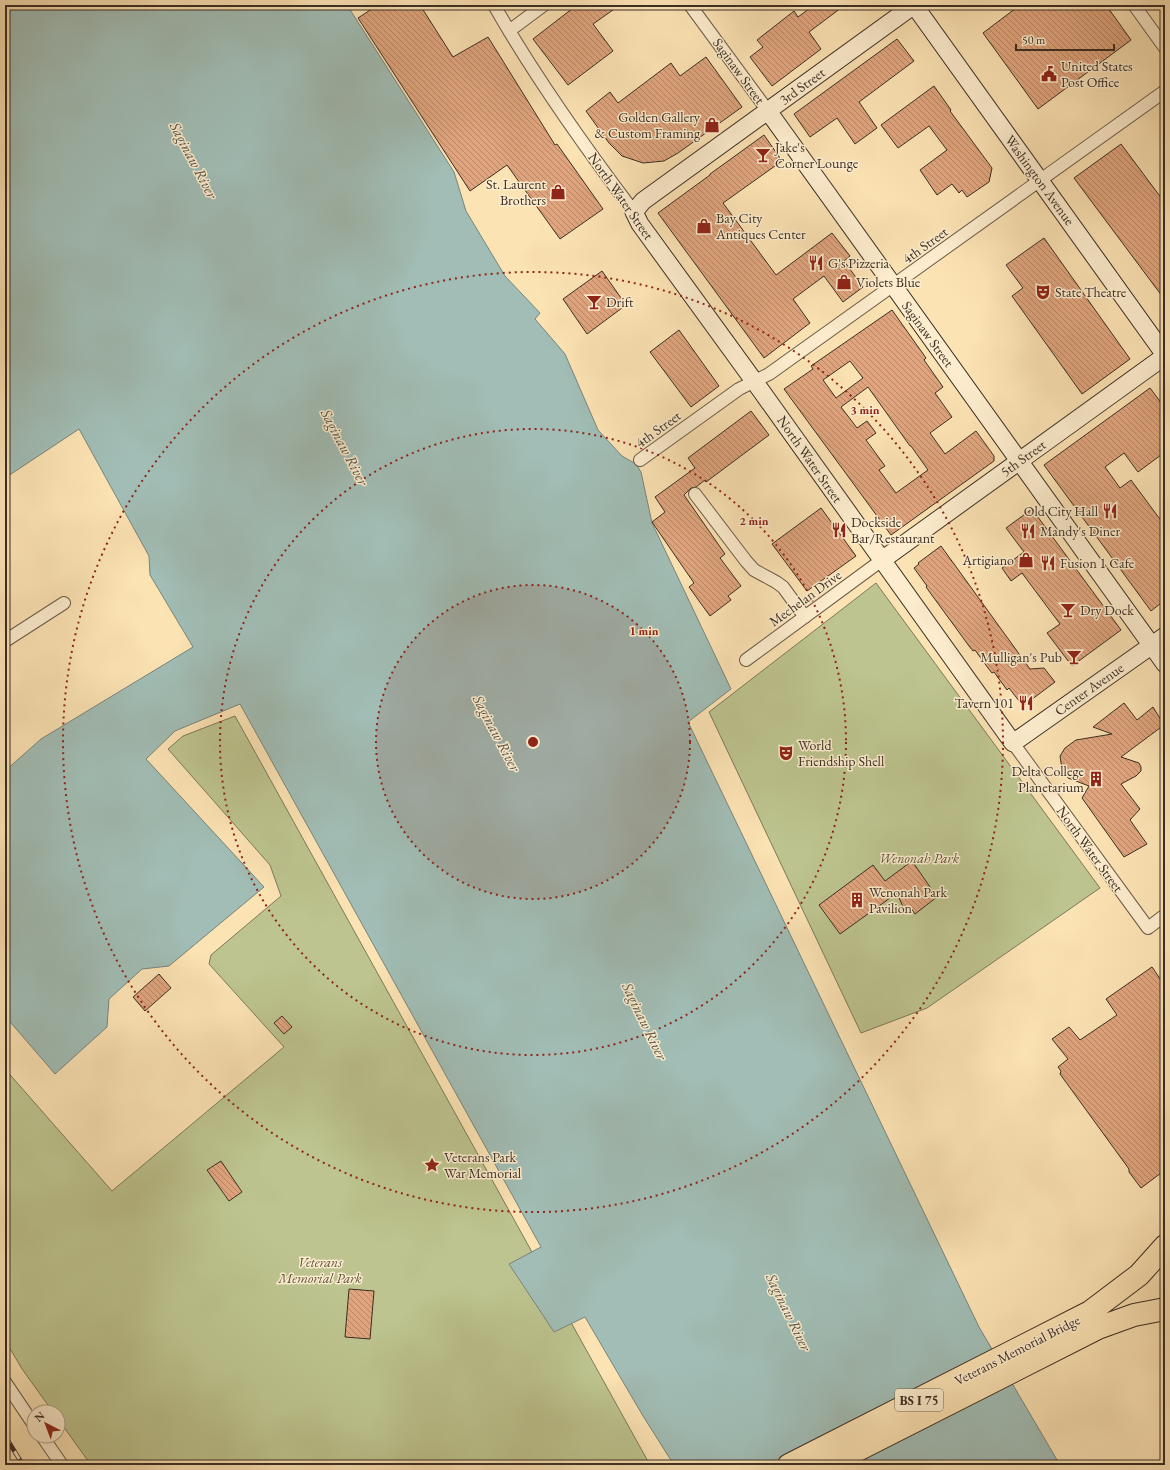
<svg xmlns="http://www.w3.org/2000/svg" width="1170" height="1470" viewBox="0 0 1170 1470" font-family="'EB Garamond',serif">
	<defs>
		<pattern id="building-back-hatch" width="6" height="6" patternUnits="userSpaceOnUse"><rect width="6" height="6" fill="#e0a57e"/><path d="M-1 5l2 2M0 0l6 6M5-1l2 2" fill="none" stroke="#b78767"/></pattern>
	</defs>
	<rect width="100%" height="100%" fill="#fce3b4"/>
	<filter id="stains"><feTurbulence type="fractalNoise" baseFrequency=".005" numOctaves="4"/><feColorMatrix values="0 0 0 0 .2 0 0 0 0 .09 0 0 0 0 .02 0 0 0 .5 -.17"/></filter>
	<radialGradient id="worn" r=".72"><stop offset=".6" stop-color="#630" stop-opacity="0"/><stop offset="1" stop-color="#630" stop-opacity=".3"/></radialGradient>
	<!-- park -->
	<path fill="#bdc48f" stroke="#7c795a" d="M876 583 1100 888 927 1008 861 1033 709 712Z
		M235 716 650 1465H91L58 1419V1412H53L22 1369 5 1340V1069L112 1191 284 1047 209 964 211 955 281 896 270 865 168 749 183 736Z"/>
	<!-- water -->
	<path fill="#a1bdb5" stroke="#78847b" d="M5 5H347L454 172 466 211 505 276 540 313 535 319 565 354 598 430 622 456 636 464 641 472 652 523 731 689 688 722 979 1327 1060 1465H674L643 1416 585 1317 554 1332 509 1264 541 1247 240 704 175 731 146 759 264 887 169 966 142 969 109 999 107 1027 55 1074 5 1016V771L41 739 193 647 150 575 149 556 79 429 5 478Z"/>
	<!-- building -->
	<path fill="url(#building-back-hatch)" stroke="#3b2e24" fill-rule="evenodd" d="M378 5H420L453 57 488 37 555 145 557 144 603 209 560 239 507 165 470 191 358 18Z
		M577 5H620L593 24 613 51 568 85 533 39Z
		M814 5H845L809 32 821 49 772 86 750 57 763 47 757 40 794 11 798 17Z
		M1020 5H1106L1131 40 1038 109 983 33Z
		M897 39 914 61 859 102 877 128 855 144 837 118 810 137 794 114Z
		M706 57 742 107 678 153 664 161 643 163 622 156 609 143 586 111 610 92 618 103 671 63 680 76Z
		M934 86 951 110 950 111 992 168 989 182 967 197 962 190 959 193 952 184 937 195 920 170 947 150 929 126 898 148 881 125Z
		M764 135 782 161 723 203 776 275 832 233 850 256 844 261 863 287 843 302 824 276 793 299 810 323 764 358 658 213 710 175V174Z
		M1121 144 1165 203V300L1074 178Z
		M1044 238 1130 359 1082 394 1012 296 1023 288 1006 265Z
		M602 271 626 305 587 334 563 299Z
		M892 310 926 358 924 360 943 387 935 393 952 417 930 433 945 454 976 431 994 456V461L891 535 784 389 813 369 811 366ZM850 361 863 378 836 398 823 380ZM868 387 910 446H911L928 470 896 493 879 470 885 466 866 440 876 433 867 421 857 428 841 407Z
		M679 330 719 386 691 407 650 352Z
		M1150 388 1165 408V452L1138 472 1124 453 1105 467 1120 488 1131 480 1165 526V600L1151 611 1044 465Z
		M751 411 769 435 706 482 705 480 696 487 691 488 684 495 725 554 720 558 741 586 728 596 731 600 710 616 689 587 694 583 652 522 665 512 655 497 695 468 688 458Z
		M821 508 856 556 807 591 772 544Z
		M1032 509 1121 630 1072 666 1047 633 1060 624 1022 573 1011 581 1002 568 1024 552 1006 528Z
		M941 546 1030 669 1044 668 1055 682 1023 706 1009 688 1007 690 994 672 992 673 988 668 975 650 973 651 969 646 926 587 927 586 914 568 919 564 918 563Z
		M1124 703 1137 720 1153 707 1164 725 1121 757 1139 763 1141 767V771L1136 776 1121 784 1140 809 1130 820 1147 844 1124 857 1082 798 1089 786 1068 778 1062 769 1060 756 1065 748 1076 740 1112 734 1093 727Z
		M912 861 937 897 915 914 911 908 903 907 897 893 840 934 819 905 873 865 885 881Z
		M1152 967 1165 986V1133L1163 1134 1161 1162 1165 1170 1141 1188 1129 1172V1169L1060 1074 1061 1071 1058 1067 1068 1059 1052 1039 1069 1027 1080 1040 1117 1015 1106 999Z
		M159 974 171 988 145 1011 133 997Z
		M282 1016 292 1027 284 1034 274 1023Z
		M221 1161 242 1192 229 1201 207 1170Z
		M349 1289 374 1291 370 1339 345 1337Z"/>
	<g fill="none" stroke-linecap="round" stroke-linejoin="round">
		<defs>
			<path id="street" d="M494 5C535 77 584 146 634 212
				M690 5 768 111
				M1134 5 1165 48
				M509 31 544 5
				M640 460 739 389 769 374 1165 91
				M695 494 746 561 754 570 776 582 783 587 805 617
				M5 641 64 603
				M746 660 882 560
				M1013 743 1148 928 1165 915
				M5 1382 34 1425
				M42 1436 62 1465"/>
			<path id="secondary" d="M914 5 643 201 634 212 640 224 762 392 1013 743 1165 636
				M914 5 1165 355
				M768 111 1165 664
				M882 560 1165 356"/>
			<path id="highway" d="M789 1465 1090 1312 1139 1275 1165 1246
				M828 1465 1098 1328 1134 1315 1165 1309"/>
		</defs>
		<!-- street casing -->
		<use href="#street" stroke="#6b5b48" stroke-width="14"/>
		<!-- secondary casing -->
		<use href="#secondary" stroke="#3b2e24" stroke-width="19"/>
		<!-- highway casing -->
		<use href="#highway" stroke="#3b2e24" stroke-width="24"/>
		<!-- street -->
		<use href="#street" stroke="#fdedce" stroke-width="12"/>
		<!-- secondary -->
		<use href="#secondary" stroke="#fdedce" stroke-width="17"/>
		<!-- highway -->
		<use href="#highway" stroke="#fce3b4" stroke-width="22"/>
		<defs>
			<path id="rail" d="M5 1436 23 1465"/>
		</defs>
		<!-- rail casing -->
		<use href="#rail" stroke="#3b2e24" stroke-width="4.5"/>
		<!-- rail -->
		<use href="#rail" stroke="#fdedce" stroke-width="3" stroke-dasharray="9" stroke-linecap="butt"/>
	</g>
	<!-- distance rings -->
	<circle cx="533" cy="742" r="157" fill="#8f2418" fill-opacity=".12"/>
	<g fill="none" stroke="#8f2418" stroke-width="2" stroke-dasharray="2 4">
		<circle cx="533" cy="742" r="157"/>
		<circle cx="533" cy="742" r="313"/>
		<circle cx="533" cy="742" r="470"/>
	</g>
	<!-- icons -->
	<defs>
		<symbol id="civic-bare" viewBox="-9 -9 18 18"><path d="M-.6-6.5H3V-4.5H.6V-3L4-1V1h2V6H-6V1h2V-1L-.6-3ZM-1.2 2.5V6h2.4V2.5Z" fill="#8f2418" stroke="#fdedce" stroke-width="2.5" paint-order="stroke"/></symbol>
		<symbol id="shop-bare" viewBox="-9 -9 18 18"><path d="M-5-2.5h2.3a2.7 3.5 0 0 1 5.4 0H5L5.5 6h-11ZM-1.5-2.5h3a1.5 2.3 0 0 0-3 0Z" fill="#8f2418" stroke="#fdedce" stroke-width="2.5" paint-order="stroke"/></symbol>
		<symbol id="bar-bare" viewBox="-9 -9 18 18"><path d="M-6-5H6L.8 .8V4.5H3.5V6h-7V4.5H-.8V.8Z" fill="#8f2418" stroke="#fdedce" stroke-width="2.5" paint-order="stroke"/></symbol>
		<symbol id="restaurant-bare" viewBox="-9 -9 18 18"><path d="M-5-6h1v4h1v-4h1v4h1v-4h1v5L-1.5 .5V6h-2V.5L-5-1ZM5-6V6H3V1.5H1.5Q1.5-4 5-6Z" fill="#8f2418" stroke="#fdedce" stroke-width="2.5" paint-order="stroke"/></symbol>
		<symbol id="theatre-bare" viewBox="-9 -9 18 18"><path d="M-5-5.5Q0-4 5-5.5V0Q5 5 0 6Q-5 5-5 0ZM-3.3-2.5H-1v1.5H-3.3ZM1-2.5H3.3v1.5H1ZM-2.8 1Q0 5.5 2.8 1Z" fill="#8f2418" stroke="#fdedce" stroke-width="2.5" paint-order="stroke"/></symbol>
		<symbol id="building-bare" viewBox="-9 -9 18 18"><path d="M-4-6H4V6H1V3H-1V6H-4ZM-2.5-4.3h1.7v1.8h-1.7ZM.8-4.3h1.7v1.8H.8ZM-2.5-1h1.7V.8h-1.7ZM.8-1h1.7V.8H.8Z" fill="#8f2418" stroke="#fdedce" stroke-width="2.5" paint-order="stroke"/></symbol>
		<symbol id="sight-bare" viewBox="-9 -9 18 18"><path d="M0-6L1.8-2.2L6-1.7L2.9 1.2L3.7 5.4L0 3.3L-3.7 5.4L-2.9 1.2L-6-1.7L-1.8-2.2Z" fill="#8f2418" stroke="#fdedce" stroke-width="2.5" paint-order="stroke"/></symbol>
	</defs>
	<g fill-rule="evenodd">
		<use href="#civic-bare" x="1038" y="63" width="22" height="22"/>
		<use href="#shop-bare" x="701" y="114" width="22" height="22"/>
		<use href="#bar-bare" x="752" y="144" width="22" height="22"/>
		<use href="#shop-bare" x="547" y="181" width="22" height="22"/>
		<use href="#shop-bare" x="693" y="215" width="22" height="22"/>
		<use href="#restaurant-bare" x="805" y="252" width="22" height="22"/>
		<use href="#shop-bare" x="833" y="271" width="22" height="22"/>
		<use href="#theatre-bare" x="1032" y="281" width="22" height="22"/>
		<use href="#bar-bare" x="583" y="291" width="22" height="22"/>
		<use href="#restaurant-bare" x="1099" y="500" width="22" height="22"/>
		<use href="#restaurant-bare" x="828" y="519" width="22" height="22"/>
		<use href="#restaurant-bare" x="1017" y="520" width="22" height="22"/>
		<use href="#shop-bare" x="1015" y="549" width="22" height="22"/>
		<use href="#restaurant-bare" x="1037" y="552" width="22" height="22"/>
		<use href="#bar-bare" x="1057" y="599" width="22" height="22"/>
		<use href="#bar-bare" x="1063" y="646" width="22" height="22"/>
		<use href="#restaurant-bare" x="1015" y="692" width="22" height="22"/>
		<use href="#theatre-bare" x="775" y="742" width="22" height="22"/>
		<use href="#building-bare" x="1085" y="768" width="22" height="22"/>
		<use href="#building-bare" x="846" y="889" width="22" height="22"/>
		<use href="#sight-bare" x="421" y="1154" width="22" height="22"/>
	</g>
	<g text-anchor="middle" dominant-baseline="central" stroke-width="3" stroke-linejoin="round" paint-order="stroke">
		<!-- shield labels -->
		<rect fill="#fdedce" stroke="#756757" stroke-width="1" x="895" y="1389" width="48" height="22" rx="3"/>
		<g font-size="13" font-weight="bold" fill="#3b2e24">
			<text x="919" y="1400">BS I 75</text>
		</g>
		<!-- poi labels -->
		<g font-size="14" fill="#3b2e24" stroke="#fdedce" text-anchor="start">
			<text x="1061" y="66">United States<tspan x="1061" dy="16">Post Office</tspan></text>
			<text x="700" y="117" text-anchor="end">Golden Gallery<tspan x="700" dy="16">&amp; Custom Framing</tspan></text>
			<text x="775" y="147">Jake's<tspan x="775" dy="16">Corner Lounge</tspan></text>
			<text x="546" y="184" text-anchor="end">St. Laurent<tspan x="546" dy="16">Brothers</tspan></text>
			<text x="716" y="218">Bay City<tspan x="716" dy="16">Antiques Center</tspan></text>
			<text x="828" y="263">G's Pizzeria</text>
			<text x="856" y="282">Violets Blue</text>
			<text x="1055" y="292">State Theatre</text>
			<text x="606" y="302">Drift</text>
			<text x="1098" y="511" text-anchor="end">Old City Hall</text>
			<text x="851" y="522">Dockside<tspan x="851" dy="16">Bar/Restaurant</tspan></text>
			<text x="1040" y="531">Mandy's Diner</text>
			<text x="1014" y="560" text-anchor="end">Artigiano</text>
			<text x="1060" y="563">Fusion 1 Cafe</text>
			<text x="1080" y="610">Dry Dock</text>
			<text x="1062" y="657" text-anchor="end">Mulligan's Pub</text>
			<text x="1014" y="703" text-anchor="end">Tavern 101</text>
			<text x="798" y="745">World<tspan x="798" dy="16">Friendship Shell</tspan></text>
			<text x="1084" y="771" text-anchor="end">Delta College<tspan x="1084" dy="16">Planetarium</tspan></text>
			<text x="869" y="892">Wenonah Park<tspan x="869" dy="16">Pavilion</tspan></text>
			<text x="444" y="1157">Veterans Park<tspan x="444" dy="16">War Memorial</tspan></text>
		</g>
		<!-- street labels -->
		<g font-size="14" fill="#3b2e24" stroke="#fdedce">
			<text transform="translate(739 71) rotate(54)">Saginaw Street</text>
			<text transform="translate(802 86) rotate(-36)">3rd Street</text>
			<text transform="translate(1040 180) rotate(54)">Washington Avenue</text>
			<text transform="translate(621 196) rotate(55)">North Water Street</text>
			<text transform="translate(925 245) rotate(-36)">4th Street</text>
			<text transform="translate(928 334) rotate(54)">Saginaw Street</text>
			<text transform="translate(658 429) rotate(-36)">4th Street</text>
			<text transform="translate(1023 458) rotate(-36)">5th Street</text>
			<text transform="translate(810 459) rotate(55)">North Water Street</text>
			<text transform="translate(805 598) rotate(-36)">Mechelan Drive</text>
			<text transform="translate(1089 689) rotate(-35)">Center Avenue</text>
			<text transform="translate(1090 849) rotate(54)">North Water Street</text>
			<text transform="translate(1017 1350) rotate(-27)">Veterans Memorial Bridge</text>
		</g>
		<!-- park labels -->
		<g font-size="14" font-style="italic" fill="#5c543f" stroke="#fdedce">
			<text x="919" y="858">Wenonah Park</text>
			<text x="320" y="1262">Veterans<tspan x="320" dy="16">Memorial Park</tspan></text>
		</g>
		<!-- water labels -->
		<g font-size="15" font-style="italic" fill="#545248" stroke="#fdedce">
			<text transform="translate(194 160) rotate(62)">Saginaw River</text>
			<text transform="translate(345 447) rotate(62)">Saginaw River</text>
			<text transform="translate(497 733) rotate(62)">Saginaw River</text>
			<text transform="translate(645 1021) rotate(64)">Saginaw River</text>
			<text transform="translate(789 1312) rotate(64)">Saginaw River</text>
		</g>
	</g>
	<circle cx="533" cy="742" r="6" fill="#8f2418" stroke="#fdedce" stroke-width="2"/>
	<g font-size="12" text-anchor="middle" font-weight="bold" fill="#8f2418" stroke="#fdedce" stroke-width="3" stroke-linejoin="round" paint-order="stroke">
		<text x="865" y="414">3 min</text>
		<text x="754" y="525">2 min</text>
		<text x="644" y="635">1 min</text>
	</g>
	<!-- margin -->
	<rect width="1170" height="1470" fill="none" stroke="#fce3b4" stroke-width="20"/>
	<rect x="6" y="6" width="1158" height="1458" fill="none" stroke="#3b2e24" stroke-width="2"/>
	<rect x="10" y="10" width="1150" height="1450" fill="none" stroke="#3b2e24"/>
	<!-- north arrow -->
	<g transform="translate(46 1424) rotate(318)"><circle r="19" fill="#fdedce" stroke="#afa18a"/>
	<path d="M0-3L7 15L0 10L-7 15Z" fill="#8f2418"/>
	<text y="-6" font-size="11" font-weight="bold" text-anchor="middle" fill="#3b2e24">N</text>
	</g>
	<!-- scale -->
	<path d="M1016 44v6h98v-6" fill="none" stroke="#3b2e24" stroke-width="2"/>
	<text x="1022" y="44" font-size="12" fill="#3b2e24" stroke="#fdedce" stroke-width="3" paint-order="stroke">50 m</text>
	<rect width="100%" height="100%" filter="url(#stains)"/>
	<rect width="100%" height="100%" fill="url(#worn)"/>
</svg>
